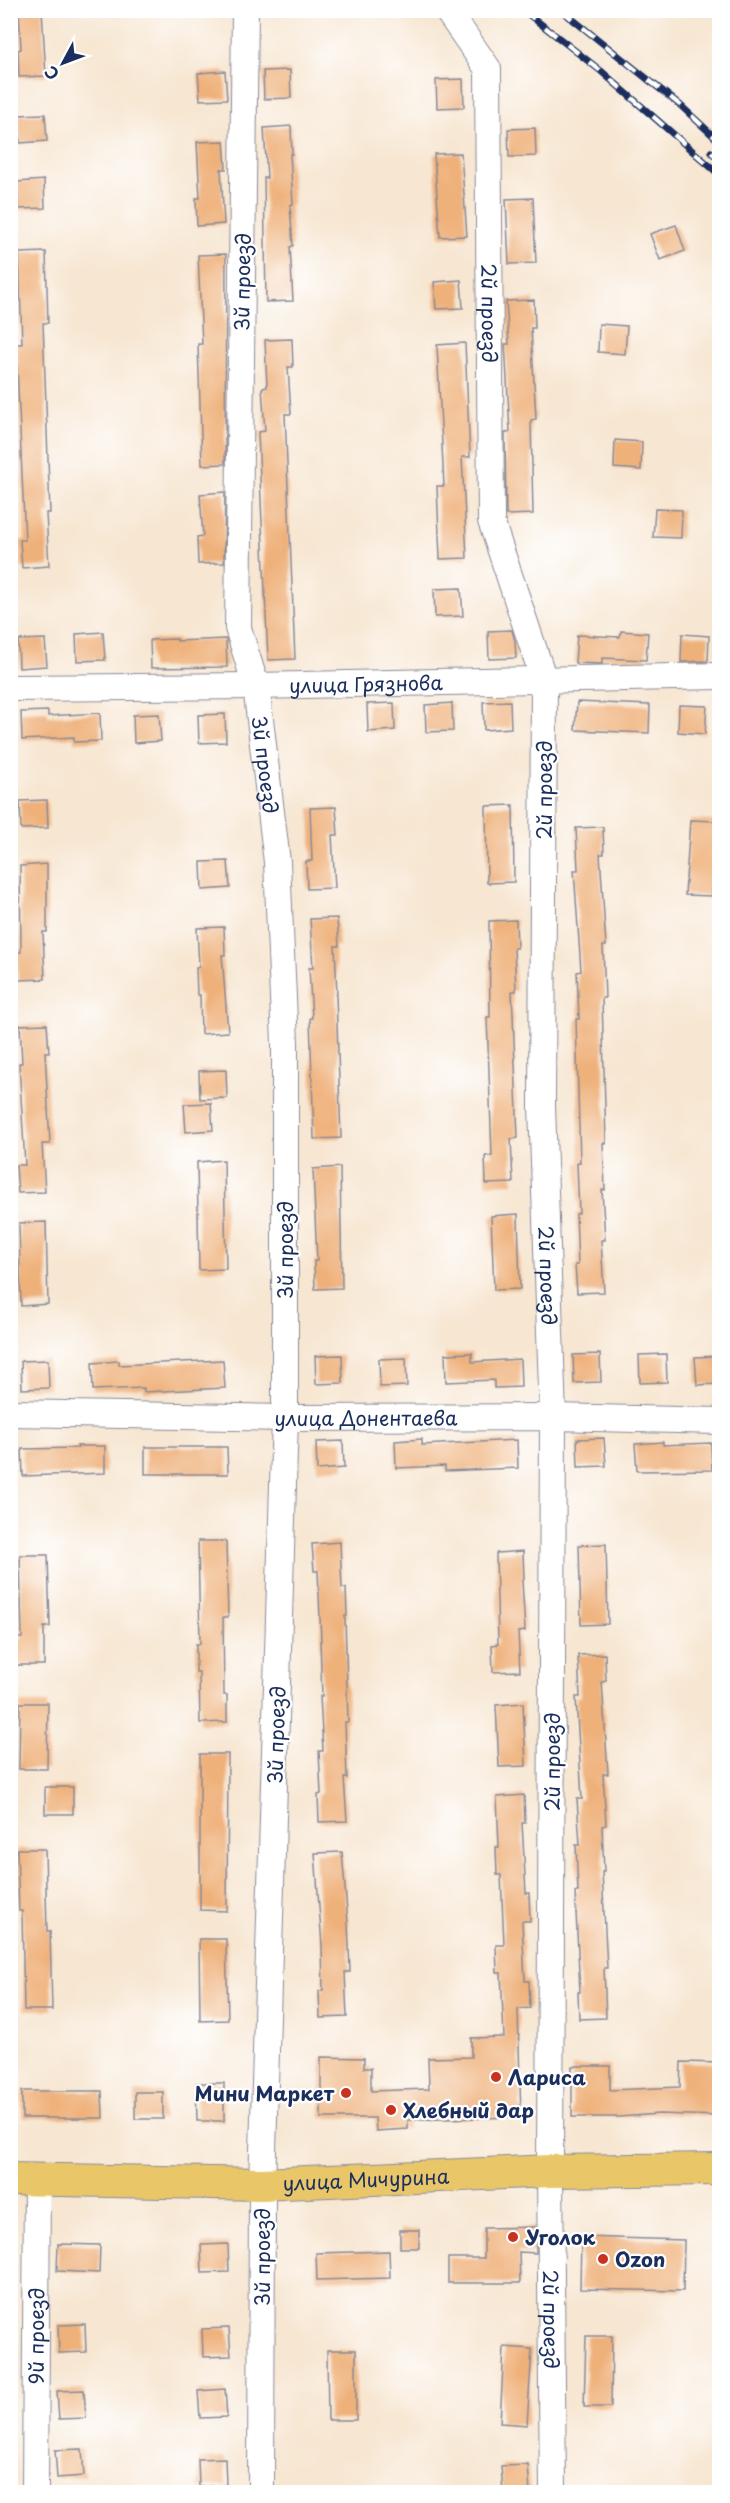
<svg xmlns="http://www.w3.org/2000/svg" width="730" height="2503" viewBox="0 0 730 2503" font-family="'Playpen Sans',sans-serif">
	<rect width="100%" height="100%" fill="#fff"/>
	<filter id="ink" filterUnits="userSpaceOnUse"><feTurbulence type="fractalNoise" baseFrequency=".0167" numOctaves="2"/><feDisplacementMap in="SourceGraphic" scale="12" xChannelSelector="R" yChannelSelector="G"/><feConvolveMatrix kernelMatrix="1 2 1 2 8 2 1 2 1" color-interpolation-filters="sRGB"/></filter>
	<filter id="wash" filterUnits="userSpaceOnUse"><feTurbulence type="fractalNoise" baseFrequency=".008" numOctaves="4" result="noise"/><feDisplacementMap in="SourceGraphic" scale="24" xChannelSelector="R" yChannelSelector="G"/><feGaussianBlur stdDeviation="1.35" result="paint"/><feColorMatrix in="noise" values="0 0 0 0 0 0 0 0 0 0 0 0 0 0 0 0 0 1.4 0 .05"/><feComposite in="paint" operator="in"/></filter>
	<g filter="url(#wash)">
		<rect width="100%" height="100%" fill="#f7e6d1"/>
		<g id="blocks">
			<!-- building -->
			<path fill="#efb17a" d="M19 10H42L46 76 19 77 18 50 21 49Z
				M290 70 291 98 264 99 263 71Z
				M225 71 227 99 200 100 198 73Z
				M463 79 464 107 437 108 436 80Z
				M45 114 47 141 20 143 18 115Z
				M291 126 292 154H290L293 204 290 205 293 246 290 247 293 301 266 302 264 178H267L264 128Z
				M535 128 536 156 509 157 508 129Z
				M224 141 226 169H221L224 224 197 226 196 198H200L197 142Z
				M461 153 467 236 440 237 434 154Z
				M44 180 45 208 18 209 17 182Z
				M533 198 536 263 509 264 506 199Z
				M676 225 685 251 660 260 650 234Z
				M46 252 48 323H43L50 513H46L49 566 22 568 20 540H25L16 344H22L19 253Z
				M226 254 225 464 202 465 198 344H202L198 255Z
				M461 280 463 308 436 309 434 282Z
				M534 300 535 328H531L536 419 531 420 533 514 506 515 505 433 510 432 505 344H509L506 301Z
				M599 324 627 326 625 354 598 352Z
				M292 339 293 367H288L291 414H285L295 659 268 660 258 432 265 431 262 388 267 387 265 340Z
				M465 343 470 457H462L467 558 440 559 437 486H444L437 345Z
				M615 440 642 442 641 470 614 468Z
				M225 492 224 563 198 564 197 537 203 536 200 494Z
				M655 509 682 510 681 538 653 537Z
				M461 588 463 616 435 617 434 589Z
				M512 630 515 641 516 658 489 659 488 631Z
				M621 631 648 633 646 660 602 658V664L575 663 577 635 620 637Z
				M103 632 105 660 77 661 76 634Z
				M682 634 709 636 708 661 681 662Z
				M45 639 47 666 19 668 18 640Z
				M177 639V641L226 639 227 667 151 668 150 640Z
				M510 701 511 728 484 730 483 702Z
				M577 702 650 705 649 733 575 730Z
				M394 703 395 730 368 732 367 704Z
				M452 703 453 731 426 732 425 705Z
				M679 705 707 706 705 734 678 732Z
				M48 711V716L100 713 101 741 74 742V737L22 740 21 712Z
				M159 714 161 741 134 743 133 715Z
				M225 714 226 742 199 743 198 715Z
				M47 800 48 828 21 829 20 801Z
				M513 805 514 882 487 883 486 806Z
				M336 807 338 835H332L335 888 307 889 306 861H312L310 808Z
				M690 820 717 821 712 896 685 895Z
				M603 827 604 854H600L606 946H603L605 998H602L606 1143H603L605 1190H602L605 1240H601L604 1292 577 1293 575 1265H578L576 1214 579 1213 577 1163H580L576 1019H579L577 972 581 971 574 870H578L576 828Z
				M228 861 230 888 202 890 201 862Z
				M47 864V932H43L45 979 18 980 17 953 21 952 20 866Z
				M337 918 339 946H335L337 995H336L341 1138 314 1139 310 1018H312L309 968H313L310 919Z
				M516 920 517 948H514L516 991H512L518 1138 511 1139 513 1183 486 1184 485 1156H492L487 1017H490L489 921Z
				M224 927 225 955H222L228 1032 201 1034 200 995H197L196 968 199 967 197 928Z
				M47 1024 49 1052H45L50 1144H42L45 1192 18 1193 16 1165H25L19 1063H22L20 1025Z
				M226 1070 227 1098 200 1099 199 1071Z
				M211 1103 213 1130 186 1132 184 1104Z
				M224 1160 226 1269 199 1270 197 1162Z
				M340 1167 342 1288 315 1289 314 1261H317L313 1169Z
				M518 1214 520 1289 494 1290 491 1216Z
				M46 1222 48 1304 21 1306 19 1223Z
				M472 1353V1362L520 1359 521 1387 494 1388V1380L446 1382 445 1354Z
				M600 1354 601 1382 574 1383 573 1355Z
				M666 1354 667 1382 640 1383 639 1355Z
				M342 1355 343 1383 316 1384 315 1356Z
				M720 1356V1384L697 1385 695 1357Z
				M406 1358 407 1386 380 1387 379 1359Z
				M48 1360 49 1388 22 1389 21 1361Z
				M223 1360 225 1388 144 1392V1388L93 1390 92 1363 119 1361V1365Z
				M604 1438 606 1466 578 1467 577 1439Z
				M422 1439V1445L517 1440 518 1468 445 1471V1466L396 1468 395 1441Z
				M343 1441 344 1468 317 1470 316 1442Z
				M663 1442V1445L711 1443 712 1470 637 1471 635 1444Z
				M77 1446H105V1473L23 1476 22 1449 78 1448Z
				M145 1447H227L228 1474H145Z
				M198 1541H226L228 1617H223L224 1695H227V1722L200 1723 199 1672H196V1644H200Z
				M340 1542 342 1588H346L347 1616H345L348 1722H345L347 1778H344L347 1821 319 1822 318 1795 321 1794 319 1751H323L320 1696H322L320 1641H321L318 1571H314L312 1544Z
				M606 1544 608 1624 581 1625 579 1545Z
				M523 1551 524 1579 522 1580 525 1631 518 1632 520 1671 493 1672 492 1645 498 1644 496 1553Z
				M20 1555H48L50 1627H44V1665H16V1638H22Z
				M605 1654 606 1681 602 1682 608 1774H603L606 1825 602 1826 604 1872H602L607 1968H604L606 2018 579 2019 578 1992H580L575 1892H578L576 1845H580L577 1799H582L576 1697H580L578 1655Z
				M20 1703H48L47 1769H19Z
				M523 1703 526 1766 499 1767 496 1705Z
				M200 1754H228L227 1911 200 1910Z
				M45 1787H73V1814H45Z
				M524 1795 525 1823H522L526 1893H529L530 1921H522L525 1981H529L530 2008 518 2009 521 2117 408 2120V2129L376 2131 375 2118H321V2057L364 2058V2068H371V2091L429 2089 428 2058 471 2057V2038L504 2037 501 1973H497L496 1945H504L501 1875H497L496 1847H499L497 1797Z
				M17 1849H45L47 1931H50L52 2010H24L22 1911H19Z
				M342 1852 348 1923 350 1972H345L347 2017 320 2018 319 1991 323 1990 322 1946 315 1853Z
				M199 1939H226L228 2020 200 2021Z
				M681 2062 720 2063V2116L659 2114 619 2117H572V2066H610V2090L680 2087Z
				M196 2083H224V2121H197Z
				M22 2091H102L103 2118H22Z
				M135 2092H163V2119H135Z
				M536 2227V2253L519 2252 520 2283H448V2258H484V2228Z
				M400 2230H419V2248H400Z
				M581 2237 684 2240 683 2291 580 2289Z
				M58 2244 100 2245 99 2273 57 2271Z
				M228 2244 229 2272 202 2273 201 2245Z
				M389 2251 390 2278 317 2280 316 2253Z
				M85 2324 86 2352 59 2353 58 2325Z
				M229 2328 231 2356 203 2357 202 2329Z
				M586 2336H612L611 2407H584Z
				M504 2347 532 2349 527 2425 500 2423Z
				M327 2350H356V2420H328Z
				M225 2389 227 2417 200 2418 198 2391Z
				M84 2390 86 2418 59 2419 57 2391Z
				M82 2449 84 2476 57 2478 55 2450Z
				M225 2458 226 2485 199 2487 198 2459Z
				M528 2465 530 2493H503L501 2466Z"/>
		</g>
	</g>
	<g filter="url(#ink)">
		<use href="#blocks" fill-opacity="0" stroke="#898a98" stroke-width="1.5"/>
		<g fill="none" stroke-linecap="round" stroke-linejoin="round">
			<defs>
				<g id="minor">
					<path id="s1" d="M245 10 238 628 256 686 277 862 285 1043V1418L262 2184 261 2492"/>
					<path id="s2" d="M447 10 488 69 491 521 544 680 542 1106 553 1417 550 2171 553 2492"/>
					<path id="s3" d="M10 688 256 686 720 676"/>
					<path id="s4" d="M10 1413 285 1418 553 1417 720 1421"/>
					<path id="s5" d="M35 2492 37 2180"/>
				</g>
				<g id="major">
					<path id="s6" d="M10 2179 262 2184 550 2171 720 2169"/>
				</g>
			</defs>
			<!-- minor casing -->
			<use href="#minor" stroke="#898a98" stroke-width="28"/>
			<!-- major casing -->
			<use href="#major" stroke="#898a98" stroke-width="34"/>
			<!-- minor -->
			<use href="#minor" stroke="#fff" stroke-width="26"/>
			<!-- major -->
			<use href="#major" stroke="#e9c769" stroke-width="32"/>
			<defs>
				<path id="rail" d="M523 10 601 71 720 175
					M561 10 680 105 720 142
					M711 152 720 160"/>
			</defs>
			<!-- rail casing -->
			<use href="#rail" stroke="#1b2f5e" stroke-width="7"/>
			<!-- rail -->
			<use href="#rail" stroke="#fff" stroke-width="4.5" stroke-dasharray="14" stroke-linecap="butt"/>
		</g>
	</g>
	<!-- markers -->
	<g fill="#c8321e" stroke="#fff" stroke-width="2">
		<circle cx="496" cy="2077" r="6"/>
		<circle cx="346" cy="2093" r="6"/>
		<circle cx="391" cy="2110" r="6"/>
		<circle cx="513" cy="2237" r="6"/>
		<circle cx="603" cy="2259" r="6"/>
	</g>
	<g text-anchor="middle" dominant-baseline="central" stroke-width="4.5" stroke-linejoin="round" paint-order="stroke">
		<!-- street labels -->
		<g font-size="20" fill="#1b2f5e" stroke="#fff">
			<text transform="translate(242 282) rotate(-89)">3й проезд</text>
			<text stroke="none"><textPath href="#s2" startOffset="316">2й проезд</textPath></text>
			<text stroke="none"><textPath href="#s3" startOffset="356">улица Грязнова</textPath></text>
			<text stroke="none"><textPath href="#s1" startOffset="758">3й проезд</textPath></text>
			<text transform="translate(544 790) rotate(-90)">2й проезд</text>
			<text transform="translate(285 1250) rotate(-90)">3й проезд</text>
			<text stroke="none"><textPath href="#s2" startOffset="1287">2й проезд</textPath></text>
			<text stroke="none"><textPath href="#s4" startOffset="356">улица Донентаева</textPath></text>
			<text transform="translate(276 1735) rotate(-88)">3й проезд</text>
			<text transform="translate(552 1762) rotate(-90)">2й проезд</text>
			<text stroke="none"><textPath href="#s6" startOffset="356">улица Мичурина</textPath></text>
			<text transform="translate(262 2257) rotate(-90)">3й проезд</text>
			<text stroke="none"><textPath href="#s2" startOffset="2331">2й проезд</textPath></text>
			<text stroke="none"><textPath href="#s5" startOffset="156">9й проезд</textPath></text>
		</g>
		<!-- poi labels -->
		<g font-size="20" font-weight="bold" fill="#1b2f5e" stroke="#fff" text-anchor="start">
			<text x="508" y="2077">Лариса</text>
			<text x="334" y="2093" text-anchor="end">Мини Маркет</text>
			<text x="403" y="2110">Хлебный дар</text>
			<text x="525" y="2237">Уголок</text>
			<text x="615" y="2259">Ozon</text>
		</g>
	</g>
	<!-- margin -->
	<rect width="730" height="2503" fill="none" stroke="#fff" stroke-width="36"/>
	<!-- north arrow -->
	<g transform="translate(63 63) rotate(229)" stroke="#ffffff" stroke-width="4.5" paint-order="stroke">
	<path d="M0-4.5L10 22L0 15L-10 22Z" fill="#1b2f5e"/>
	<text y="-9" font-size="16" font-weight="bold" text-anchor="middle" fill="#1b2f5e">С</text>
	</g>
</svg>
